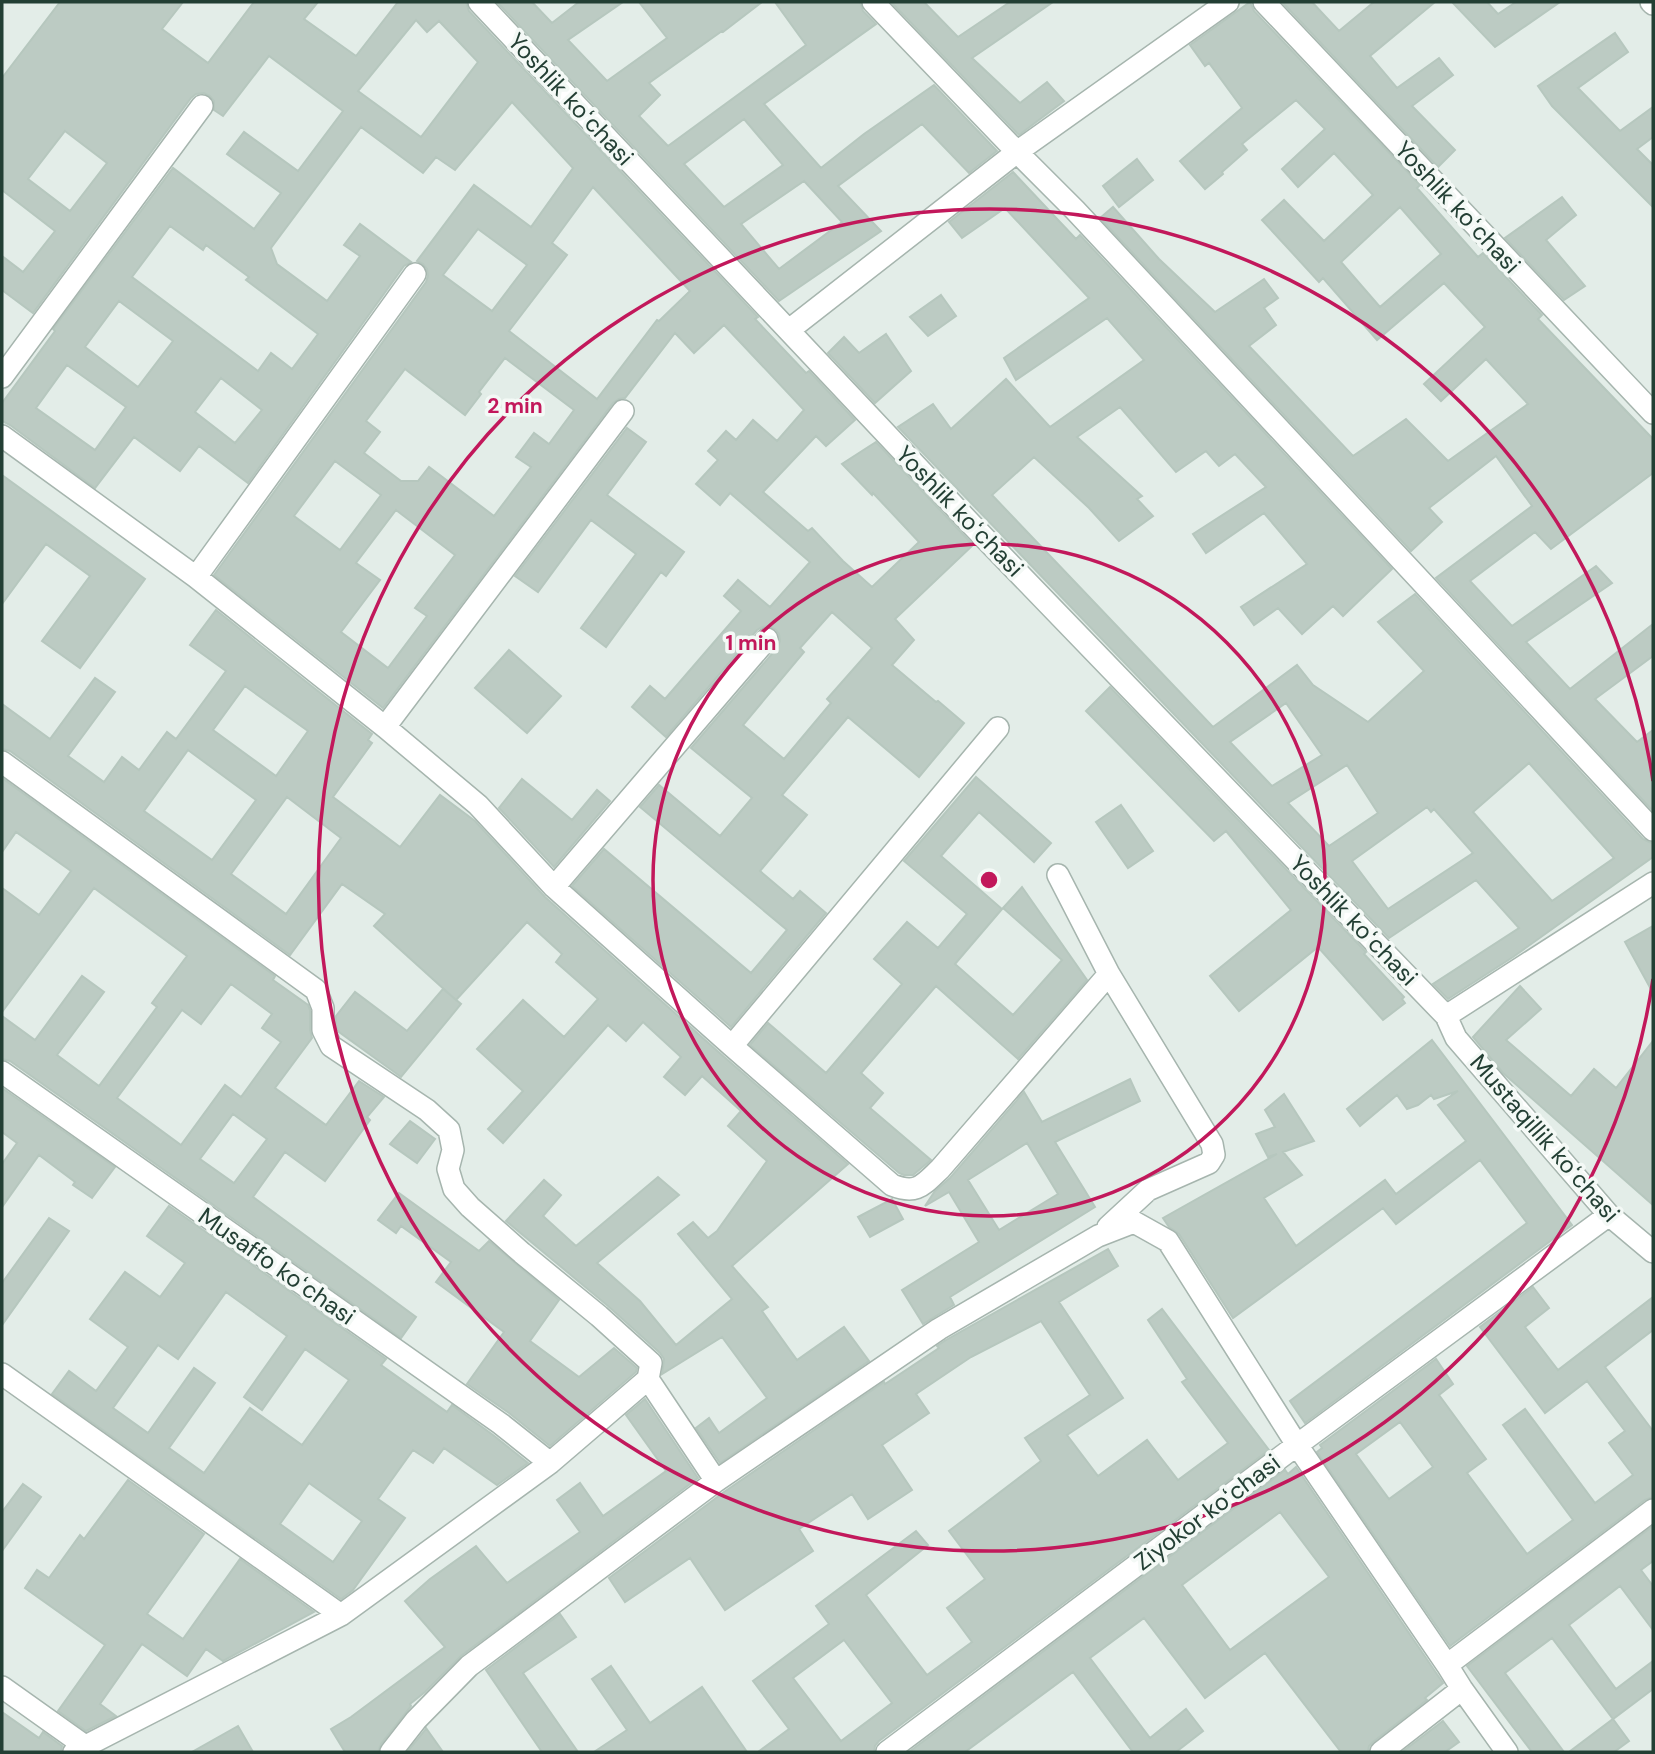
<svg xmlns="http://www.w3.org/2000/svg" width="1655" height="1754" viewBox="0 0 1655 1754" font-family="'DM Sans',sans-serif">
	<rect width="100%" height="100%" fill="#e3ede8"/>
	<!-- building -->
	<path fill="#bccbc3" stroke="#b6c7be" stroke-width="2" fill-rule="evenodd" d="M60 2H183L162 29 208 63 254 2H318L304 19 356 56 398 2H466L469 11 758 317 755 319 806 373 809 371 855 420 826 446 816 436 763 492 808 531 812 528 843 561 872 587 919 542 873 493 872 495 842 464 876 442 973 545 895 619 914 640 892 665 936 702 938 701 964 723 919 777 848 717 782 795 807 815 760 871 793 899 800 891 826 913 731 1027 572 886 604 849 751 973 787 930 640 807 659 785 720 836 752 798 691 748 777 648 780 641 779 634 776 630 769 626 762 627 757 630 666 737 632 707 650 686 665 699 741 611 724 596 738 580 770 607 810 562 730 493 720 505 696 484 718 460 708 451 726 431 736 440 753 420 777 441 804 410 724 325 694 353 675 333 625 398 619 399 613 403 383 708 214 575 426 282 428 276 427 269 423 264 417 261 474 185 531 227 573 168 512 102 455 170 436 157 423 173 361 127 271 248 277 264 327 301 360 256 344 245 360 224 411 262 404 266 248 483 199 446 180 471 134 437 95 488 10 425 2 421V403L55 331 53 329 173 168 254 229 281 193 227 154 244 132 298 171 343 111 269 56 223 116 214 110V101L210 96 204 93 196 94 191 98 33 313 2 290V256L23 272 55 231 2 190V78ZM416 20 427 32 439 21 478 62 421 137 358 91ZM65 131 107 163 70 211 28 179ZM593 187 690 291 659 321 657 320 597 399 509 331 567 255 552 243ZM170 226 203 250 206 245 249 277 246 280 318 334 292 369 271 353 258 371 132 277ZM478 229 527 265 492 311 443 275ZM119 301 173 341 138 387 85 347ZM505 358 574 410 549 444 534 433 516 457 531 467 494 516 429 467 418 481H401L364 453 380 432 366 421 405 369 465 415 481 394 479 392ZM67 365 126 407 95 450 36 408ZM221 378 262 410 235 443 195 412ZM335 461 381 495 340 550 294 516ZM396 510 455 555 415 608 427 616 388 668 341 632 380 580 356 563ZM832 612 872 648 827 699 831 703 784 759 743 725 804 652 800 648Z
		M497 2H532L552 23 579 2H623L568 40 607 81 667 38 639 2H762L723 32 722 31 649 83 660 95 639 116 668 146 806 45 775 2H860L863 11 876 24 764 104 821 168 864 134 934 85 997 151 969 173 922 124 838 186 881 231 779 301ZM744 119 783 165 724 207 684 164ZM804 181 842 222 779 269 741 224Z
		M891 2H924L958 37 1010 2H1053L972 58 1020 103 1047 82 1064 101 1019 135Z
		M1250 2 1254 11 1420 185 1417 188 1478 257 1483 253 1542 315 1538 319 1653 439V473L1551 549 1535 532 1470 581 1512 626 1596 566 1612 583 1526 642 1570 689 1653 624V656L1595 699 1637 742 1653 730V811L1436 578 1532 506 1496 456 1429 508 1442 522 1411 551 1100 218 1113 207 1159 259 1215 312 1264 279 1278 298 1264 308 1276 325 1249 346 1353 456 1406 419 1448 461 1528 404 1486 359 1441 401 1424 384 1485 327 1444 283 1377 340 1323 278 1319 282 1262 220 1284 200 1324 241 1373 195 1334 153 1298 187 1282 169 1325 129 1296 100 1242 144 1247 150 1222 172 1223 174 1205 189 1180 161 1242 108 1209 63 1205 66 1190 45ZM1400 207 1441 254 1380 307 1341 262Z
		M1282 2H1312L1339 31 1374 2H1435L1370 56 1397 88 1439 58 1453 75 1412 106 1455 150 1438 167Z
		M1452 2H1487L1498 14 1516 2H1560L1495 47Z
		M1615 33 1628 52 1578 88 1620 131 1653 107V137L1637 149 1653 165V207L1552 106 1538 86Z
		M1137 159 1153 180 1119 207 1103 186Z
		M1013 172 1076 239 1080 235 1392 569 1343 616 1333 606 1302 634 1278 608 1254 625 1241 607 1307 564 1264 513 1206 553 1193 534 1266 487 1235 454 1219 466 1206 451 1176 472 1120 407 1077 437 1142 496 1137 499 1153 516 1119 541 1089 508 1034 457 992 495 1053 559 1213 727 1297 665 1313 685 1368 722 1424 671 1378 622 1415 594 1643 839 1649 842 1653 843V857L1513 957 1448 999 1433 984 1519 928 1476 880 1389 938 898 427 933 404 951 429 1006 379 1050 427 1144 360 1107 318 1016 380 1004 358 1089 298 1005 208 962 238 949 222ZM1286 703 1322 755 1272 786 1230 742ZM1529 763 1614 858 1552 901 1473 812ZM1347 765 1378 813 1329 846 1288 803ZM1427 807 1431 812 1434 809 1473 853 1388 909 1352 861Z
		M1562 197 1576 215 1546 240 1585 286 1564 300 1505 238Z
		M941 295 956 316 928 336 910 317Z
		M886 334 911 371 875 403 828 353 844 337 859 353Z
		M627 428 646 442 607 495 684 552 666 576 661 572 606 647 581 628 636 554 591 520 538 592 515 576Z
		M2 475 145 579 80 668 42 641 90 576 46 544 2 604Z
		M216 610 372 734 368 740 372 743 333 797 400 847 440 795 475 821 545 897 723 1056 848 1164 732 1266 768 1307 762 1311 797 1360 844 1327 869 1361 720 1463 696 1428 709 1418 719 1433 767 1398 722 1337 662 1374 664 1359 660 1353 608 1306 506 1221 544 1180 561 1195 543 1216 576 1246 658 1177 679 1195 597 1263 640 1301 676 1345 732 1299 678 1234 693 1222 708 1238 717 1231 767 1161 728 1126 741 1111 702 1076 685 1095 664 1077 681 1057 643 1022 626 1041 608 1025 503 1143 488 1129 523 1091 477 1049 523 1000 564 1037 598 999 556 962 562 954 527 922 456 1000 374 926 385 914 342 884 290 955 10 751 2 749V704L50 739 95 678 115 692 68 756 104 782 122 757 139 770 167 732 176 739 226 671 190 645ZM245 686 308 731 276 776 213 730ZM188 750 256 800 212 860 144 811ZM287 797 341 838 286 914 231 874Z
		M509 650 561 696 527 733 475 688Z
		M1110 687 1366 952 1364 954 1404 997 1402 999 1405 1003 1383 1020 1318 947 1239 1011 1210 976 1291 910 1226 831 1214 841 1086 711Z
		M976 777 1051 843 1034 862 979 812 941 856 1002 909 955 964 1013 1015 1062 960 1003 908 1022 887 1087 980 1018 1059 936 986 861 1073 883 1093 870 1108 931 1160 913 1175H904L899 1173 750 1045 768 1023 826 1073 902 984 874 959 907 922 938 948 967 914 904 861Z
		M2 778 275 976 273 980 308 1005 310 1010V1030L312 1038 275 1088 326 1125 359 1081 384 1097 367 1117 370 1120 325 1181 285 1152 253 1197 416 1317 401 1338 10 1061 2 1059V1016L35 1040 82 976 104 992 57 1055 99 1086 157 1007 152 1003 187 956 94 888 2 1012V888L39 915 71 871 16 832 2 852ZM231 984 272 1014 262 1028 281 1042 241 1097 225 1085 181 1145 117 1098 182 1010 201 1024ZM233 1114 267 1139 234 1183 200 1159Z
		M522 779 572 820 597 790 610 801 554 867 499 808Z
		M1121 805 1153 851 1128 868 1096 822Z
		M1653 926V993L1625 942Z
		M1520 986 1541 1009 1506 1040 1571 1096 1594 1069 1616 1088 1653 1041V1205L1503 1073 1473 1037Z
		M443 989 461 1004 401 1077 339 1032 336 1027V1016L355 992 407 1031Z
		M1432 1040 1572 1225 1305 1423 1290 1401 1527 1223 1480 1160 1396 1224 1383 1208 1233 1318 1179 1234 1169 1227 1163 1218 1277 1154 1268 1157 1256 1134 1275 1127 1265 1110 1284 1094 1314 1141 1283 1152 1302 1175 1264 1198 1296 1246 1385 1180 1396 1194 1466 1141 1438 1105 1458 1091 1434 1099 1431 1095 1418 1105 1407 1109 1397 1095 1360 1126 1347 1109Z
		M1130 1079 1140 1101 1055 1142 1095 1207 950 1297 954 1305 923 1324 902 1290 979 1242 949 1192 925 1206 935 1191 950 1178 1024 1092 1042 1122ZM1027 1143 1058 1194 999 1230 968 1180Z
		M2 1088 115 1167 92 1198 73 1185 75 1182 39 1155 2 1207V1164L17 1143 2 1132Z
		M410 1121 435 1139 417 1163 390 1144Z
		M399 1193 479 1251 489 1241 559 1300 530 1341 579 1377 614 1348 637 1368 636 1372 550 1446 509 1413 467 1384 504 1332 436 1282 451 1262 401 1226 396 1233 378 1220Z
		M892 1199 903 1219 870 1237 858 1217Z
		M169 1206 386 1359 381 1365 447 1412 452 1405 493 1435 528 1463 497 1485 444 1448 433 1463 413 1450 378 1499 405 1518 353 1590 341 1599 52 1394 69 1371 96 1391 128 1347 90 1319 125 1272 160 1297 185 1263 147 1236ZM226 1292 287 1336 244 1397 262 1410 305 1349 349 1380 302 1445 250 1408 204 1473 169 1448 215 1383 194 1368 148 1433 113 1408 158 1345 178 1359ZM309 1483 362 1521 333 1562 280 1524Z
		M49 1218 69 1231 2 1325V1283Z
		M1108 1249 1118 1266 1059 1302 1123 1398 1067 1435 1098 1476 1147 1440 1178 1480 1228 1443 1182 1382 1187 1379 1148 1320 1162 1309 1269 1450 879 1741 875 1746 874 1752H758L789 1729 753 1681 829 1624 816 1606 916 1531 928 1545 866 1595 927 1675 972 1642 947 1608 985 1579 949 1531 1041 1461 1025 1438 1090 1395 1041 1321 971 1357 916 1394 929 1413 882 1445 912 1490 868 1519 852 1494 799 1529 813 1551 725 1610 690 1558 625 1602 609 1578 724 1492 884 1382 885 1384 939 1348 937 1346 946 1340ZM844 1640 892 1703 841 1741 793 1678Z
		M1533 1287 1549 1308 1525 1327 1558 1370 1653 1297V1330L1605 1367 1653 1431V1497L1645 1500 1450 1646 1317 1452 1322 1448 1320 1445 1436 1359 1453 1384 1439 1395 1486 1459 1467 1473 1527 1554 1573 1520 1503 1425 1525 1409 1595 1503 1633 1475 1609 1443 1625 1431 1587 1381 1545 1413 1480 1327ZM1400 1422 1433 1467 1389 1499 1356 1454Z
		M645 1399 698 1478 461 1656 425 1692 410 1704 411 1706 381 1744 378 1752H345L331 1729 351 1717 445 1647 405 1601 430 1579 476 1546 507 1583 580 1532 557 1500 580 1483 603 1516 666 1471 626 1415Z
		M1296 1467 1443 1683 1425 1698 1427 1700 1373 1742 1369 1746 1368 1752H1341L1265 1653 1205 1698 1144 1618 1090 1658 1150 1738 1186 1709 1203 1731 1176 1752H1131L1132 1751 1073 1672 965 1752H909L1285 1470 1288 1474ZM1280 1512 1329 1577 1230 1650 1182 1585Z
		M128 1480 204 1534 147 1614 183 1639 240 1559 314 1612 223 1661 206 1649 187 1676 142 1644 100 1704 116 1716 86 1731 58 1711 105 1645 25 1588 37 1570 49 1578 80 1535 84 1539Z
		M23 1484 41 1497 2 1551V1512Z
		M1653 1526V1561L1641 1570 1653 1586V1630L1620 1586 1569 1625 1616 1689 1653 1661V1689L1613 1719 1552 1638 1505 1673 1564 1752H1532L1467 1666Z
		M560 1614 576 1637 523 1673 578 1752H542L486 1670Z
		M611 1666 650 1723 702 1687 747 1752H594L627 1730 592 1679Z
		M2 1712 39 1738 43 1732 62 1746 61 1752H2Z
		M1613 1719 1629 1741 1614 1752H1569Z
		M1443 1721 1459 1742 1445 1752H1402Z
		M238 1726 253 1752H192Z
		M426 1728 443 1752H407L426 1729Z"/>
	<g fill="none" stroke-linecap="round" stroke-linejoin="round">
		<defs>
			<path id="minor" d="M479 2 972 525 1446 1016 1456 1038 1609 1215 1653 1252
				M873 2 1017 152 1075 210 1653 830
				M1264 2 1653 413
				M1651 2 1653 4
				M789 330 1017 152 1228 2
				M2 377 202 106
				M2 436 196 577 385 727 478 805 554 887 732 1046 892 1185C917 1195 923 1185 940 1169L1109 974 1058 875
				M196 577 415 274
				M385 727 623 411
				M2 762 316 990 323 1008V1030L331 1046 427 1110 449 1130 453 1150 448 1169 454 1189 470 1207 522 1253 599 1316 651 1363 648 1379 550 1463 341 1615 74 1752
				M554 887 767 639
				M1446 1016 1653 883
				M732 1046 998 728
				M2 1072 501 1424 550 1463
				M1108 1227 1148 1190 1209 1163 1214 1155 1212 1144 1109 974
				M2 1374 341 1615
				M648 1379 716 1481
				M1447 1665 1653 1510
				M2 1687 85 1746
				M391 1752 416 1720 469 1666 716 1481 939 1329 1098 1236 1134 1222 1168 1241 1297 1445 1447 1665 1462 1689 1507 1752
				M887 1752 1297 1445 1609 1215
				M1381 1752 1462 1689"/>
		</defs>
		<!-- minor casing -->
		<use href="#minor" stroke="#a6b5ae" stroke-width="24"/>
		<!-- minor -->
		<use href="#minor" stroke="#fff" stroke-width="21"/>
	</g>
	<!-- distance rings -->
	<g fill="none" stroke="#c2185b" stroke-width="3.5">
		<circle cx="989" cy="880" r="336"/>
		<path d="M1653 979A671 671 0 1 1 1653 781"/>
	</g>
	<g text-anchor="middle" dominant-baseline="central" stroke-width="7" stroke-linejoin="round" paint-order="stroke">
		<!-- street labels -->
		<g font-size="24" fill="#233f34" stroke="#f4f9f6">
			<text transform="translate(571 99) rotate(47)">Yoshlik koʻchasi</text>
			<text transform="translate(1458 207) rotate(47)">Yoshlik koʻchasi</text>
			<text transform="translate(960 511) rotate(46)">Yoshlik koʻchasi</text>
			<text transform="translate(1354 920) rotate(46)">Yoshlik koʻchasi</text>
			<text transform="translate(1545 1138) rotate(49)">Mustaqillik koʻchasi</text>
			<text transform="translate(277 1266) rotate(35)">Musaffo koʻchasi</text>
			<text transform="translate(1207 1512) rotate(-37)">Ziyokor koʻchasi</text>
		</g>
	</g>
	<circle cx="989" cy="880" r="10" fill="#c2185b" stroke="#f4f9f6" stroke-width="3.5"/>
	<g font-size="21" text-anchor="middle" font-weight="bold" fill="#c2185b" stroke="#f4f9f6" stroke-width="7" stroke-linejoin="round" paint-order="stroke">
		<text x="515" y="413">2 min</text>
		<text x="751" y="650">1 min</text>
	</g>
	<!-- border -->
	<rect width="1655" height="1754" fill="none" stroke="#233f34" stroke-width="7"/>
</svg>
